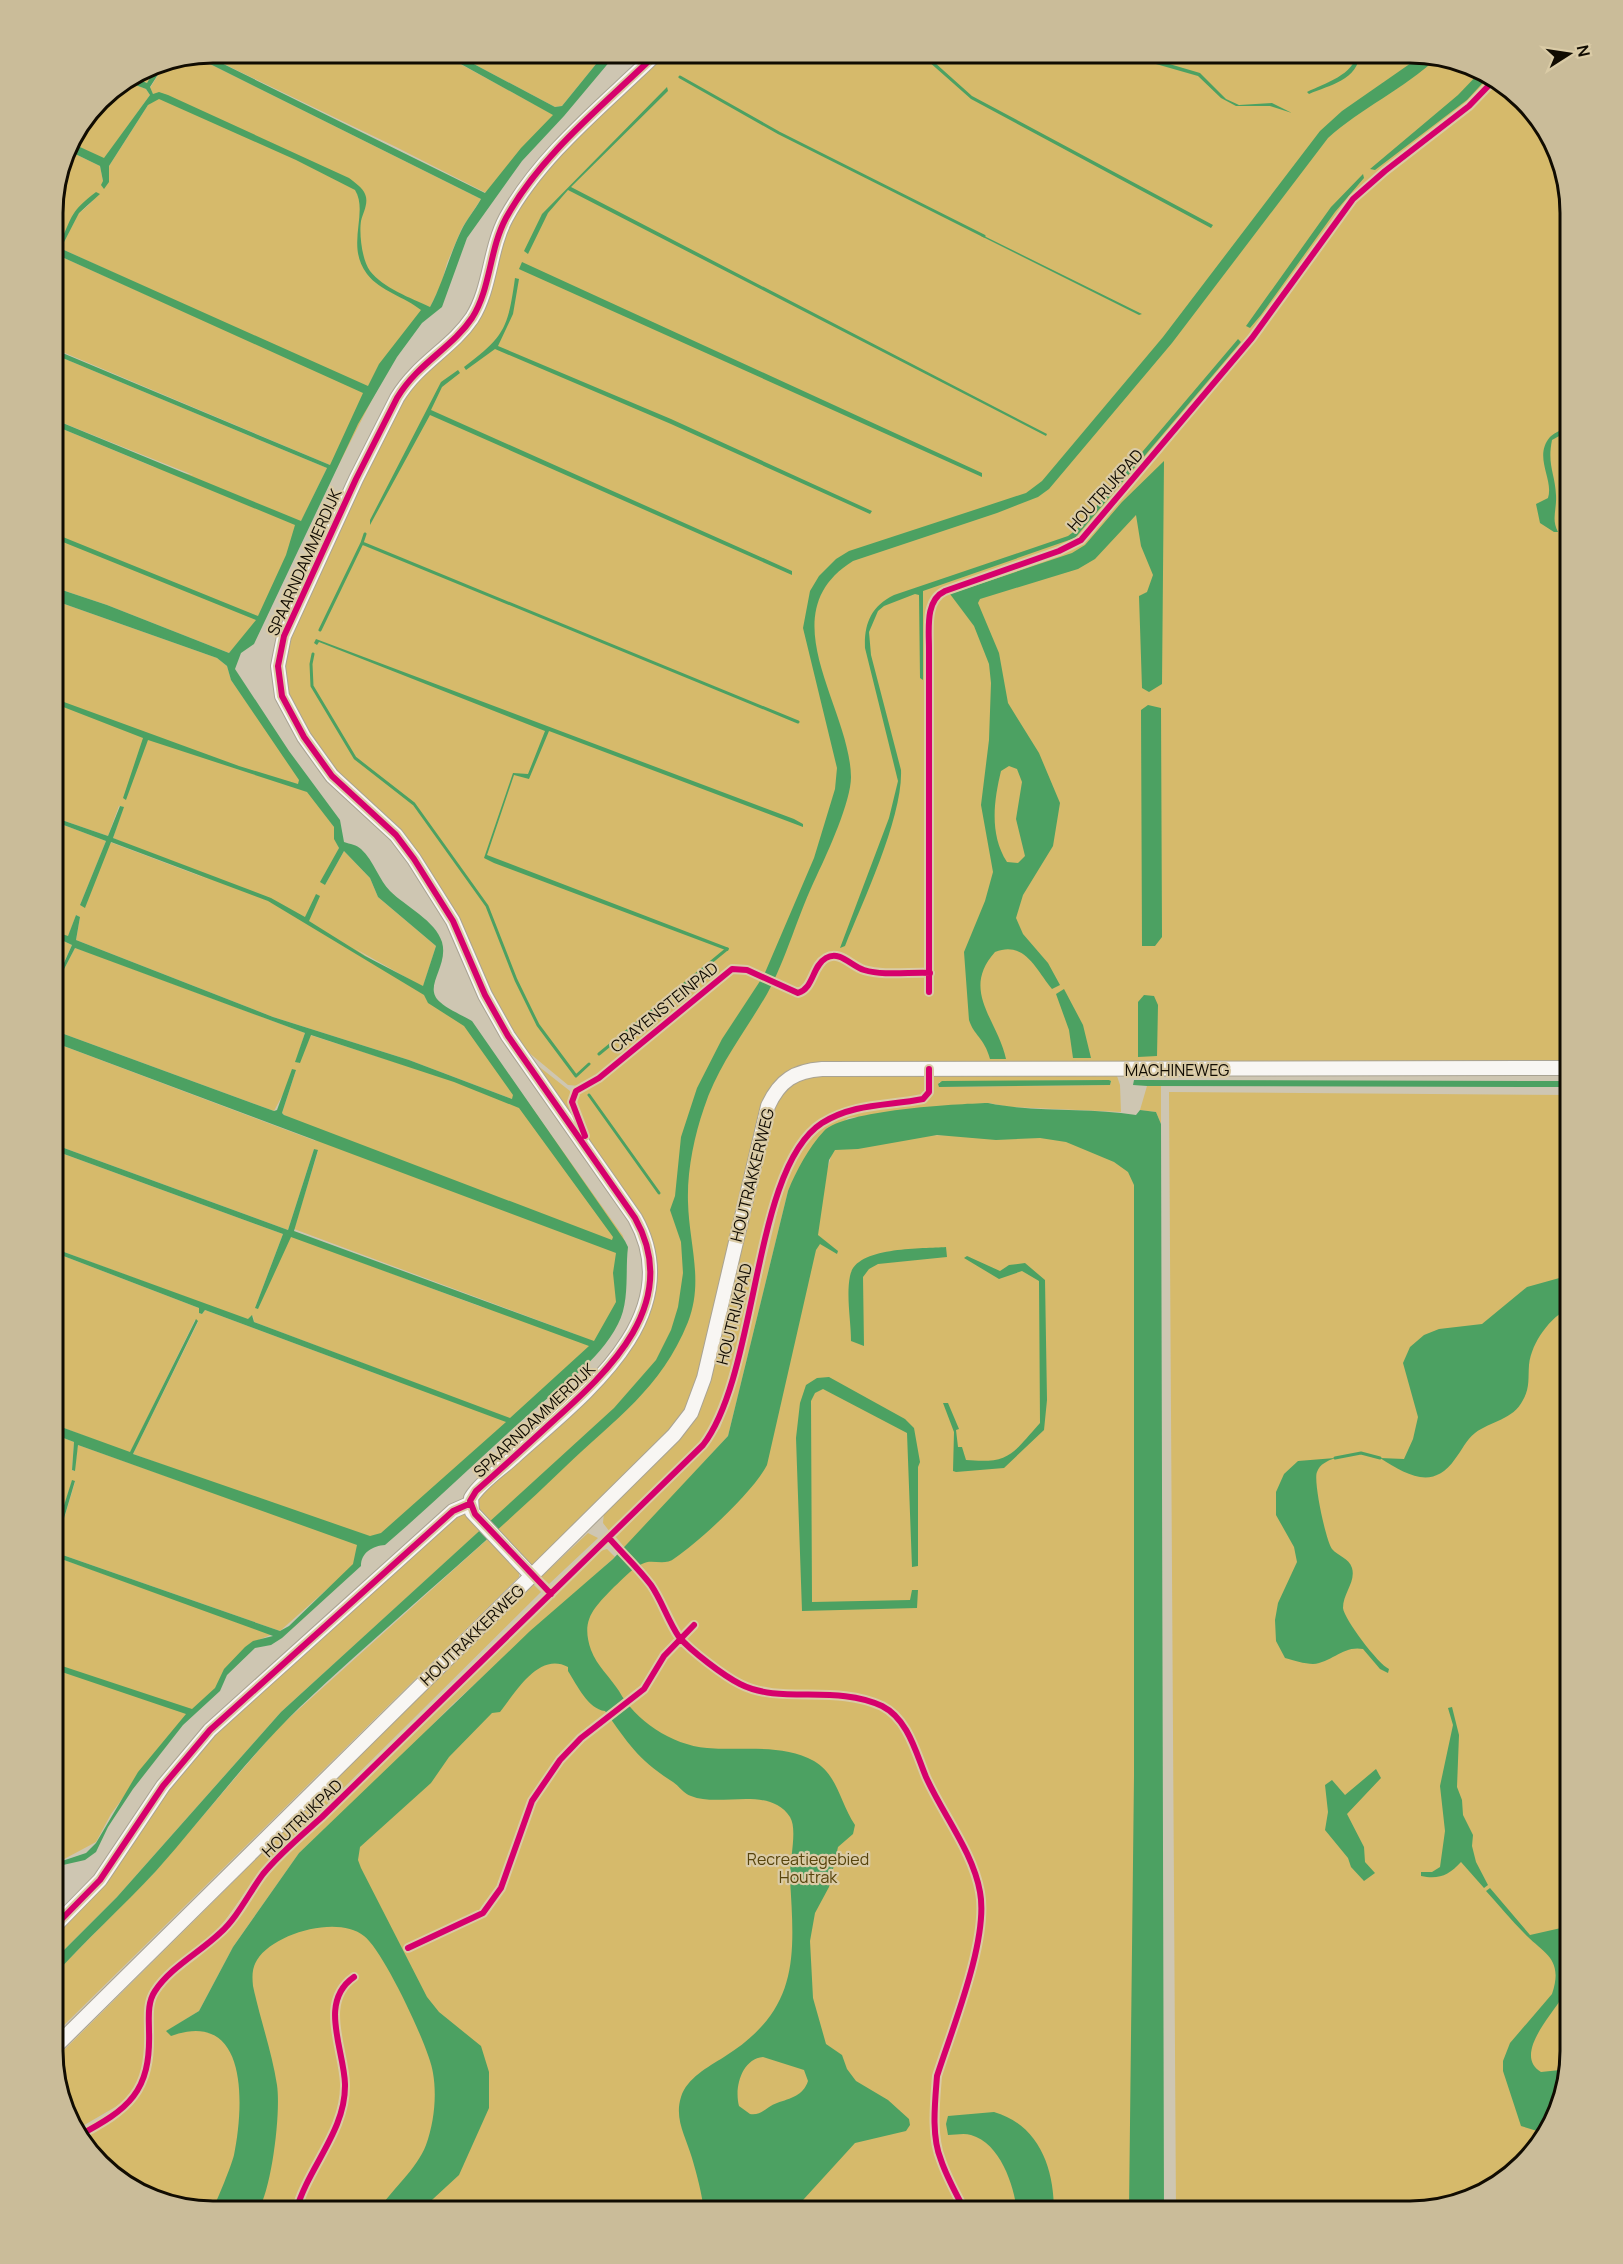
<svg xmlns="http://www.w3.org/2000/svg" width="1623" height="2264" viewBox="0 0 1623 2264" font-family="Manrope,sans-serif">
	<rect width="100%" height="100%" fill="#cec6b2"/>
	<!-- green -->
	<path fill="#d6ba6b" fill-rule="evenodd" d="M213 53H440L554 115 490 195 396 147 203 54Z
		M453 53H605L562 106 555 107Z
		M661 53H1420L1491 74 1494 78 1467 106 1394 162 1354 197 1251 336 1079 540 1059 550 938 594 1059 553 1086 538 1239 356 1349 206 1391 168 1472 106 1496 80 1549 132 1570 213V1064H934L932 1061 782 1076 700 1377 680 1421 536 1564H528L477 1511 475 1499 620 1360 654 1259C638 1230 569 1123 575 1095L599 1081 733 971 743 970 797 996C819 991 814 956 839 959L841 955C815 947 816 982 799 991L748 968 733 966 596 1078 579 1086 568 1085 516 1042 420 861 346 786 290 705 282 656 323 560 404 395 457 340 509 222 551 164Z
		M194 56 481 199 462 228 447 263 441 285 430 307 401 343 337 468 53 348V253L357 389 272 345 64 250 62 246C67 236 72 224 79 215 86 205 93 205 96 192 88 202 60 243 53 246V202L67 150 100 166 103 181 109 182V166L148 105 153 94 150 88 166 62Z
		M159 63 147 83 132 77Z
		M125 81 146 89 150 95 104 159 69 142 107 92Z
		M53 354 327 468 302 520 269 609 229 653 107 605 53 587V425L154 467 193 475 53 419Z
		M53 600 217 658 227 666 231 680 334 827 335 839 339 848 325 885 344 851 370 878 378 897 436 946 423 987 354 948 476 1029 623 1236 625 1245 624 1302 604 1338 465 1464 372 1541 361 1559 280 1631 54 1552 75 1482 72 1481 53 1540V1434L74 1442 72 1470 74 1471 78 1445 231 1499 243 1494 133 1454 198 1322 195 1320 130 1453 53 1424V1252L199 1308V1313L202 1314 205 1310 396 1381 423 1386 254 1322 253 1316 248 1320 53 1248V1150L283 1234 255 1308 291 1236 479 1306 580 1336 294 1229 318 1151 314 1149 288 1230 53 1144V1042L316 1141 282 1113 296 1070 274 1111 53 1030V993L56 982 53 985V936L72 945 59 973 61 975 75 948 90 953 305 1033 296 1061 299 1063 310 1035 520 1102 409 1060 273 1017 76 940 80 917 76 915 68 937 53 931V821L106 841 80 905 85 907 110 842 208 879 113 838 123 807 119 806 108 836 53 817Z
		M528 1058 570 1091V1104L579 1128Z
		M938 1074H1112L1117 1076 1120 1085 1121 1112 1010 1107 988 1103 848 1118 808 1156 796 1174 788 1191 728 1436 625 1548 615 1536 691 1462 720 1428 736 1382 783 1188C810 1116 853 1104 925 1102L931 1096 933 1077ZM1108 1080 1111 1081 1110 1085 939 1087V1082Z
		M805 1075H923C928 1082 928 1094 920 1098L876 1101 831 1115 829 1113 828 1117 814 1126 801 1141 781 1179 719 1414 700 1445 687 1459 610 1532 603 1523 604 1512 686 1427 771 1114 778 1094Z
		M1147 1086H1161V1124L1156 1112 1140 1110Z
		M1169 1092 1570 1095V2052L1549 2132 1491 2190 1411 2211H1176Z
		M1149 1134 1151 2211H203L132 2190 81 2138C128 2112 156 2094 153 2035 152 2020 151 2004 160 1991 175 1968 201 1954 221 1937 240 1921 254 1894 267 1874L597 1552 607 1549 615 1557 453 1704 402 1756 299 1853 233 1947 199 2011 167 2031 199 2029 309 1874 743 1456 837 1136Z
		M463 1512 482 1529 281 1712 117 1897 53 1961V1933L199 1746 452 1516Z
		M588 1533 598 1538 549 1584 541 1577Z
		M490 1537 519 1572V1577L53 2036V1977L66 1962 154 1873 278 1728Z
		M53 1556 273 1634 256 1641 227 1670 219 1687 197 1705 139 1776 111 1814 96 1842 53 1865Z
		M533 1584 541 1592 261 1870 220 1928 169 1970 156 1984 146 2004V2045L141 2079 130 2095 117 2106 74 2131 55 2061 58 2056Z"/>
	<!-- water -->
	<path fill="#4ca162" fill-rule="evenodd" d="M441 53 455 54 555 107 562 106 605 53H621L611 60 564 116 522 161 467 238 442 307 422 323 397 357 358 424 254 644 241 653 235 669 289 751 340 820 344 842C350 844 357 845 361 849 374 861 379 880 390 891 405 906 436 921 442 942 449 967 422 987 440 1002 449 1010 462 1015 472 1021L625 1241 628 1247C625 1271 630 1302 618 1324 598 1363 559 1387 528 1415 480 1458 434 1503 385 1545 373 1546 361 1552 361 1566L282 1638 271 1645 255 1648 227 1675 220 1691 183 1725 133 1789 108 1827 96 1852 85 1860 63 1865 53 1874V1868L62 1861 86 1853 96 1843 138 1772 186 1714 53 1669V1663L192 1709 215 1688 224 1669 245 1647 253 1641 273 1636 53 1556V1540L72 1480 75 1481 54 1552 280 1631 289 1626 353 1564 357 1545 78 1445 75 1471 72 1470 74 1442 53 1434V1424L130 1452 196 1319 198 1321 133 1454 370 1536 381 1533 506 1422 205 1310 202 1314 199 1313V1308L53 1252V1248L248 1319 252 1315 254 1322 510 1418 589 1346 291 1237 258 1309 255 1308 283 1234 53 1150V1144L288 1230 314 1149 318 1150 294 1231 594 1341 616 1302 613 1273 616 1253 53 1042V1030L274 1111 277 1110 292 1069 296 1070 282 1113 284 1115 612 1240 613 1237 519 1108 454 1082 311 1035 300 1063 295 1062 305 1033 75 948 61 975 59 974 72 945 53 936V931L68 936 76 915 80 917 76 940 273 1017 409 1060 512 1099 513 1095 464 1026 428 1003 424 995 268 901 111 842 85 908 80 905 106 841 53 821V817L108 836 120 806 124 807 113 838 271 898 305 917 316 894 320 896 309 921 365 956 423 986 436 946 378 897 370 878 344 851 325 885 320 882 339 848 334 839V827L307 792 148 740 126 800 123 798 143 738 53 703V698L239 766 298 784 299 780 231 680 227 666 217 658 53 600V587L107 605 229 653 256 620 53 538V533L258 616 286 555 295 525 53 425V419L301 521 327 468 53 354V349L330 465 363 393 53 253V246L60 243C73 215 70 212 96 192L100 194 79 213 62 246 64 250 368 386 379 364 421 310C405 297 380 291 367 274 345 245 369 213 355 190L296 160 159 99 148 105 109 166V182L104 189 101 185 103 181 100 166 67 150 69 142 104 158 150 95 146 89 125 81 132 77 147 83 159 63 166 62 150 87 153 94 159 92 168 95 349 178C354 182 363 188 365 194 369 203 363 213 361 221 359 234 362 260 370 271 383 288 411 298 430 307 443 283 449 256 461 231 466 220 475 210 481 199L194 56 203 54 485 193 521 148 553 115Z
		M919 53H924L972 96 1213 225 1211 228 971 99Z
		M1132 53 1200 73 1226 99 1239 105 1272 103 1292 113 1270 106H1236L1221 98 1198 76 1149 62Z
		M1357 53H1360C1358 80 1330 85 1309 94L1307 92C1325 83 1354 75 1357 53Z
		M1424 54 1437 58C1404 89 1361 108 1328 138L1172 343 1049 489 1038 497 997 513 853 561C768 614 850 706 851 777 851 801 828 852 817 875 798 914 786 960 767 994 745 1032 718 1065 704 1108 694 1137 687 1171 688 1202 689 1244 704 1281 688 1322 661 1389 615 1419 565 1467 479 1550 387 1625 300 1707 248 1757 204 1817 156 1871 123 1907 85 1940 53 1977V1961L117 1897 281 1712 614 1408 656 1360 671 1330 678 1307 683 1273 681 1242 670 1210 675 1196 681 1137 697 1088 722 1039 764 975 814 858 835 789 837 768 803 628 810 591 819 576 836 559 849 551 1026 493 1042 481 1163 337 1320 131 1342 111Z
		M1481 71 1491 74 1467 100 1375 170 1370 169 1458 95Z
		M667 87 668 91 571 187 1047 434 1046 436 568 190 548 213 528 254 524 251 542 214Z
		M1363 174 1364 178 1335 212 1261 315 1250 328 1246 326 1331 207Z
		M981 236H984L1142 314 1139 315Z
		M522 262 982 473V477L521 270 519 269Z
		M515 278 519 279 513 314 498 346 671 419 872 511 870 514 671 424 495 349 466 370 464 367C505 336 508 328 515 278Z
		M1238 339 1241 342 1075 538 923 591V680L920 678 919 595 915 594 884 606 878 611 869 632 871 655 901 770C903 817 863 901 845 946L840 948 889 818 898 781 865 648C864 624 871 606 894 595L1068 536 1076 530Z
		M458 370 460 373 442 387 431 410 792 571V575L430 415 370 525V520L441 382Z
		M1570 424V430L1552 440C1547 465 1555 473 1556 495 1557 510 1551 519 1558 532H1554L1540 523 1536 504 1548 498C1554 479 1533 457 1550 437 1555 432 1565 429 1570 424Z
		M1164 461 1162 684 1149 692 1142 688 1139 596 1147 592 1153 575 1141 546 1136 515 1095 559 1078 569 980 599 978 603 999 653 1008 703 1039 753 1060 803 1053 846 1023 895 1016 918 1023 934 1048 963 1060 985 1052 989C1036 970 1025 940 995 952 960 991 998 1020 1006 1059H990C984 1037 974 1036 969 1020L964 952 985 901 993 872 981 805 989 740 991 683 989 664 974 626 950 594 1072 553 1085 545 1122 502ZM1009 766 1017 769 1022 782 1016 819 1025 856 1018 863 1007 862C989 834 994 800 1001 771Z
		M316 639 794 819 803 824V827L549 731 529 779 514 775 487 855 729 948 728 951 494 863 484 858 513 773 528 774 545 731 319 642 317 645 314 643Z
		M1148 705 1161 708 1162 937 1155 946H1142L1141 710Z
		M1064 989 1083 1025 1091 1058H1073L1069 1030 1056 994Z
		M1144 995 1154 996 1158 1005 1157 1056 1138 1057V1002Z
		M1109 1080 1111 1081 1110 1085 939 1087 938 1084 942 1081Z
		M1134 1080 1570 1081V1087L1147 1086 1133 1085Z
		M988 1103C1036 1113 1087 1107 1136 1115L1140 1110 1156 1112 1161 1124 1164 2211H1129L1134 1776V1185L1128 1172 1114 1162 1066 1142 1040 1138 996 1140 937 1135 858 1149 835 1150 829 1160 818 1235 838 1251 837 1254 820 1244 816 1250 767 1465C753 1492 701 1540 675 1558 664 1567 652 1558 642 1564 632 1568 622 1580 614 1587 595 1607 580 1619 591 1650 597 1666 610 1677 619 1691 635 1720 671 1745 707 1748 742 1751 782 1743 814 1761 838 1775 840 1803 855 1825L853 1834 838 1847 829 1887 815 1913 810 1941 813 1998 826 2044 842 2055 847 2069 856 2081 888 2100 909 2119 910 2125 906 2131 855 2143 793 2211H704C702 2194 697 2175 692 2158 686 2137 674 2119 681 2097 687 2078 708 2067 724 2057 799 2010 795 1959 790 1879 789 1862 798 1830 790 1817 769 1785 720 1808 691 1796 684 1794 679 1786 673 1782 637 1759 629 1744 605 1711 588 1709 577 1685 568 1671V1667C539 1651 515 1693 500 1712L492 1713 449 1757 431 1783 360 1847 358 1860 361 1868 427 1997 439 2012 481 2046 489 2072V2108L459 2175 420 2211H378C392 2189 417 2169 426 2145 434 2123 437 2096 433 2073 430 2049 383 1950 364 1936 338 1915 274 1933 257 1960 252 1968 252 1976 253 1986 260 2019 272 2052 277 2085 281 2112 272 2188 258 2211H212C218 2198 231 2167 234 2155 244 2106 249 2008 171 2036L166 2031 199 2011 233 1947 299 1853 530 1631 613 1559 728 1436 788 1191C796 1171 809 1147 824 1131 845 1110 955 1104 988 1103ZM763 2057 804 2070 808 2081C803 2096 791 2098 777 2103 767 2106 762 2116 750 2114L739 2106C734 2087 742 2059 763 2057Z
		M946 1247 947 1257 878 1264 869 1269 863 1277 864 1346 851 1341C851 1321 846 1296 850 1276 855 1246 922 1249 946 1247Z
		M967 1256 1000 1271 1009 1265 1025 1263 1045 1280 1047 1400 1044 1430 1004 1468 956 1472 953 1471 954 1432 943 1403H948L959 1429 956 1430 958 1447H962L966 1460C1010 1464 1012 1454 1040 1423L1039 1281 1022 1271 999 1279 964 1258Z
		M1563 1277 1570 1279V1307C1550 1318 1532 1341 1529 1365 1528 1378 1530 1388 1523 1400 1513 1420 1491 1421 1475 1433 1466 1440 1462 1450 1455 1459 1433 1491 1407 1475 1380 1458L1404 1459 1413 1439 1418 1417 1403 1363 1410 1347 1424 1335 1439 1329 1482 1324 1527 1287Z
		M829 1377 905 1419 914 1428 920 1462 918 1467V1566L912 1567 907 1433 823 1389 815 1393 811 1401 812 1602 910 1600 912 1590H918L917 1608 802 1611 796 1438 800 1403 806 1385 817 1378Z
		M1335 1458C1327 1461 1320 1464 1317 1472 1313 1481 1326 1541 1332 1549 1338 1556 1349 1558 1352 1568 1356 1582 1343 1593 1343 1608 1344 1619 1378 1664 1389 1669L1388 1673 1380 1669 1363 1649C1344 1645 1332 1662 1313 1664 1305 1664 1292 1660 1285 1658L1276 1641 1275 1620 1278 1603 1297 1562 1294 1547 1276 1515V1492L1284 1474 1298 1461Z
		M1452 1707 1459 1735 1457 1787 1462 1800 1463 1815 1473 1835 1472 1846 1476 1862 1488 1885 1484 1888 1461 1862C1449 1875 1439 1880 1421 1876V1872H1432L1440 1867 1445 1831 1440 1786 1453 1725 1448 1708Z
		M1376 1769 1381 1778 1347 1814 1364 1847 1365 1862 1375 1873 1364 1881 1351 1867 1348 1858 1325 1830 1328 1812 1325 1785 1332 1780 1345 1795Z
		M1490 1888 1530 1935 1561 1928 1570 1932V2052L1547 2134 1521 2126 1503 2071V2061L1510 2043 1552 1994C1564 1958 1544 1954 1524 1933 1511 1920 1499 1905 1486 1891ZM1559 2002 1565 2007 1562 2024 1564 2060 1560 2070 1541 2072C1514 2056 1549 2018 1559 2002Z
		M994 2112C1039 2125 1054 2168 1054 2211H1017C1014 2185 1000 2143 971 2135 964 2133 955 2135 948 2135L946 2124 948 2116Z"/>
	<g fill="none" stroke-linecap="round" stroke-linejoin="round">
		<!-- stream -->
		<path stroke="#4ca162" stroke-width="3" d="M680 77 779 133 984 236
			M365 534 362 543 798 722
			M320 630 362 543
			M313 654 311 664 312 686 355 758 414 804 487 906 516 980 538 1025 576 1076 589 1064
			M599 1054 727 949
			M589 1095 659 1193
			M1335 1458 1361 1453 1380 1458"/>
		<defs>
			<path id="minor" d="M532 1576 472 1512 471 1498C481 1482 500 1470 514 1457 578 1399 691 1318 635 1218L508 1036 485 995 453 921 414 859 396 835 332 776 304 737 282 696 278 666 284 636 356 479 397 398C418 363 452 348 472 318 491 288 489 250 506 218 541 154 605 104 657 53
				M53 1928 100 1880 163 1786 210 1730 453 1511 469 1504
				M53 2049 674 1435 691 1413 704 1378 768 1106C780 1080 795 1071 822 1069L1570 1068"/>
		</defs>
		<!-- minor casing -->
		<use href="#minor" stroke="#a9a393" stroke-width="16"/>
		<!-- minor -->
		<use href="#minor" stroke="#f8f6f3" stroke-width="14"/>
		<defs>
			<path id="cycleway" d="M929 992V648C929 629 925 600 945 591L1059 551 1081 540 1252 338 1353 199 1385 171 1469 106 1495 79
				M585 1136 572 1102 576 1091 599 1078 732 969 747 970 798 993C814 988 812 966 826 958 840 950 851 966 864 970 884 976 909 972 930 973
				M609 1538C623 1554 639 1569 651 1585 662 1601 668 1621 679 1637 691 1651 724 1676 740 1684 781 1705 835 1684 882 1706 908 1719 916 1753 926 1777 943 1815 973 1852 980 1892 989 1939 952 2029 937 2076 935 2102 931 2136 941 2160 947 2178 957 2195 965 2211
				M551 1594 475 1514 470 1501 476 1491C501 1469 526 1446 551 1423 609 1371 683 1303 635 1218L508 1036 485 995 453 921 414 859 396 835 332 776 304 737 282 696 278 666 284 636 356 479 397 398C418 363 452 348 472 318 491 288 489 250 506 218 541 154 605 104 657 53
				M53 1928 100 1880 163 1786 210 1730 453 1511 469 1504
				M408 1948 483 1913 501 1888 532 1801 560 1760 581 1738 644 1689 664 1656 694 1625
				M78 2136C129 2109 151 2092 149 2031 149 2018 147 2003 155 1991 171 1967 199 1953 220 1933 237 1918 249 1893 263 1874 280 1853 302 1835 322 1817L703 1445C759 1372 752 1168 822 1123 854 1103 888 1106 923 1099L929 1092V1069
				M296 2211C308 2167 346 2131 345 2084 344 2049 318 2002 354 1977"/>
		</defs>
		<!-- cycleway casing -->
		<use href="#cycleway" stroke="#dacba6" stroke-width="10"/>
		<!-- cycleway -->
		<use href="#cycleway" stroke="#d6006c" stroke-width="6"/>
	</g>
	<g text-anchor="middle" dominant-baseline="central" stroke-width="4.5" stroke-linejoin="round" paint-order="stroke">
		<!-- street labels -->
		<g font-size="16" fill="#110c02" stroke="#dacba6">
			<text transform="translate(1105 490) rotate(-48)">HOUTRIJKPAD</text>
			<text transform="translate(304 562) rotate(-66)">SPAARNDAMMERDIJK</text>
			<text transform="translate(664 1007) rotate(-39)">CRAYENSTEINPAD</text>
			<text x="1177" y="1070">MACHINEWEG</text>
			<text transform="translate(752 1175) rotate(-76)">HOUTRAKKERWEG</text>
			<text transform="translate(734 1314) rotate(-76)">HOUTRIJKPAD</text>
			<text transform="translate(534 1420) rotate(-43)">SPAARNDAMMERDIJK</text>
			<text transform="translate(472 1635) rotate(-44)">HOUTRAKKERWEG</text>
			<text transform="translate(302 1818) rotate(-44)">HOUTRIJKPAD</text>
		</g>
		<!-- park labels -->
		<g font-size="16" fill="#57440c" stroke="#dacba6">
			<text x="808" y="1859">Recreatiegebied<tspan x="808" dy="18">Houtrak</tspan></text>
		</g>
	</g>
	<!-- crop -->
	<path d="M0 0H1623V2264H0ZM213 63H1410A150 150 0 0 1 1560 213V2051A150 150 0 0 1 1410 2201H213A150 150 0 0 1 63 2051V213A150 150 0 0 1 213 63Z" fill="#cabc99" fill-rule="evenodd"/>
	<path fill="none" stroke="#110c02" stroke-width="3" d="M213 63H1410A150 150 0 0 1 1560 213V2051A150 150 0 0 1 1410 2201H213A150 150 0 0 1 63 2051V213A150 150 0 0 1 213 63Z"/>
	<!-- north arrow -->
	<g transform="translate(1569 54) rotate(78)" stroke="#dacba6" stroke-width="4.5" paint-order="stroke">
	<path d="M0-4.5L10 22L0 15L-10 22Z" fill="#110c02"/>
	<text y="-9" font-size="16" font-weight="bold" text-anchor="middle" fill="#110c02">N</text>
	</g>
</svg>
